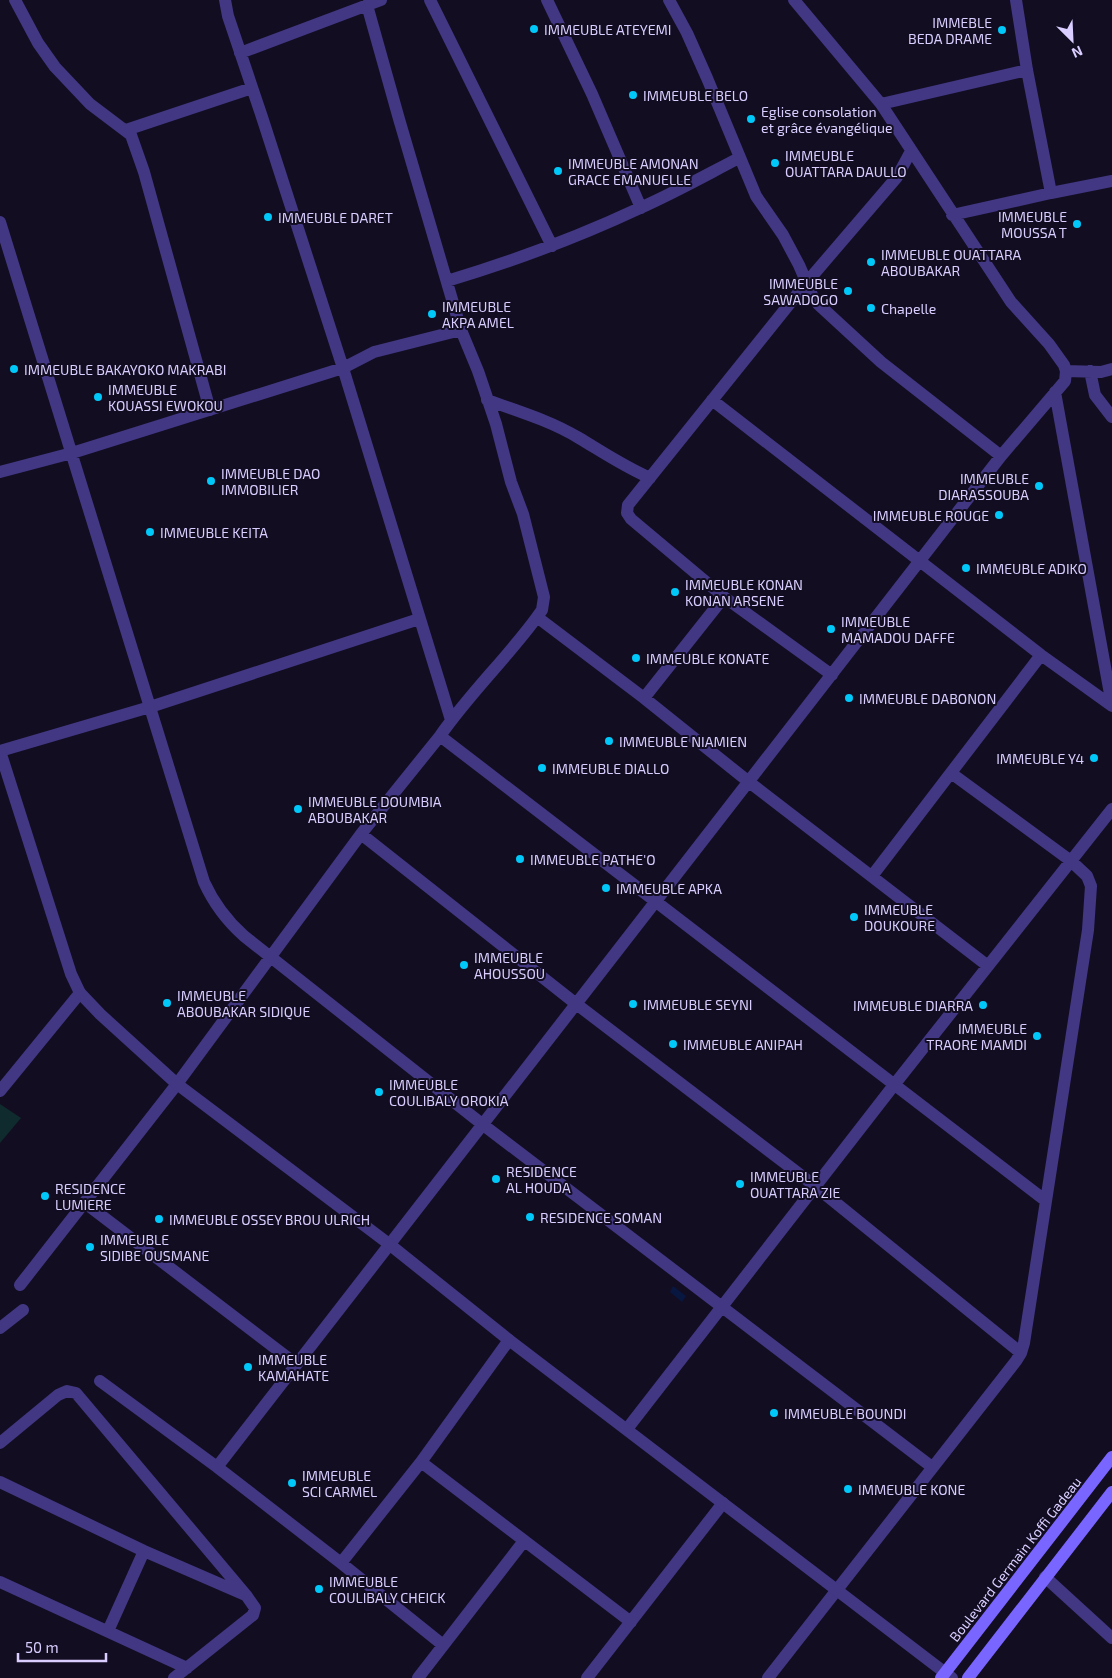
<svg xmlns="http://www.w3.org/2000/svg" width="1112" height="1678" viewBox="0 0 1112 1678" font-family="'Exo 2',sans-serif">
	<rect width="100%" height="100%" fill="#130d22"/>
	<!-- green -->
	<path fill="#102b2d" d="M0 1104 21 1118 0 1143Z"/>
	<!-- water -->
	<path fill="#081740" d="M673 1286 686 1296 682 1302 670 1292Z"/>
	<g fill="none" stroke-linecap="round" stroke-linejoin="round">
		<!-- minor -->
		<path stroke="#413783" stroke-width="12" d="M15 0 38 43 55 67 90 104 131 135 144 172 210 410
			M225 0 228 16 262 117 343 368 451 720
			M430 0 552 246
			M547 0 592 94 641 208
			M669 0 687 33 707 78 756 196 783 235 799 265 812 295 818 304 881 362 1001 456
			M1016 0 1027 70 1051 193 1112 181
			M367 5 399 119 461 330 478 371 496 424 511 482 523 514 544 597 542 610 537 617 644 698 749 782 988 966
			M240 53 381 0
			M881 104 1027 70
			M126 130 252 88
			M952 215 1051 193
			M0 222 204 882C214 904 226 920 244 936L482 1124 932 1467
			M447 281C514 261 578 237 640 208 674 193 706 175 739 158
			M1066 371 1101 372 1112 369
			M1090 371 1095 395 1112 417
			M1055 392 1112 705
			M487 400C518 411 551 421 579 438 604 453 623 466 650 478
			M712 400 1041 655 1112 706
			M0 472 72 453 343 368 374 352 461 330
			M832 675 724 597 631 519 627 513 628 505 807 282 897 177 911 151
			M644 698 724 597
			M440 736 1046 1201
			M0 751 150 707 419 619
			M361 834 575 1003 815 1186 1021 1353
			M872 876 1041 655
			M0 1091 80 993
			M85 1203 296 1364
			M20 1285 177 1084 361 834 440 736C469 694 507 658 537 617
			M0 1328 23 1310
			M100 1381 217 1467 341 1563 443 1645
			M627 1429 894 1085 1112 809
			M0 1443 58 1395 67 1391 76 1393 246 1595 255 1608 253 1615 174 1678
			M421 1462 631 1622
			M217 1467 1001 456 1065 381 1066 371 1064 365 1049 344 1011 302 881 104 794 0
			M0 1482 144 1551 243 1594
			M341 1563 421 1462 509 1340
			M1045 1577 1112 1638
			M0 1582 187 1668
			M108 1631 144 1551
			M418 1678 524 1541
			M587 1678 723 1503
			M768 1678 1016 1361 1021 1353 1024 1343 1088 930 1091 886 1087 876 1071 861 951 773"/>
		<!-- tertiary -->
		<path stroke="#413783" stroke-width="12" d="M0 751 71 974 80 993 100 1014 177 1084 389 1244 509 1340 952 1678"/>
		<!-- secondary -->
		<path stroke="#7965ff" stroke-width="12" d="M941 1678 1112 1457
			M968 1678 1112 1492"/>
	</g>
	<!-- markers -->
	<g fill="#00c8f9" stroke="#130d22" stroke-width="2">
		<circle cx="534" cy="29" r="5"/>
		<circle cx="1002" cy="30" r="5"/>
		<circle cx="633" cy="95" r="5"/>
		<circle cx="751" cy="119" r="5"/>
		<circle cx="775" cy="163" r="5"/>
		<circle cx="558" cy="171" r="5"/>
		<circle cx="268" cy="217" r="5"/>
		<circle cx="1077" cy="224" r="5"/>
		<circle cx="871" cy="262" r="5"/>
		<circle cx="848" cy="291" r="5"/>
		<circle cx="871" cy="308" r="5"/>
		<circle cx="432" cy="314" r="5"/>
		<circle cx="14" cy="369" r="5"/>
		<circle cx="98" cy="397" r="5"/>
		<circle cx="211" cy="481" r="5"/>
		<circle cx="1039" cy="486" r="5"/>
		<circle cx="999" cy="515" r="5"/>
		<circle cx="150" cy="532" r="5"/>
		<circle cx="966" cy="568" r="5"/>
		<circle cx="675" cy="592" r="5"/>
		<circle cx="831" cy="629" r="5"/>
		<circle cx="636" cy="658" r="5"/>
		<circle cx="849" cy="698" r="5"/>
		<circle cx="609" cy="741" r="5"/>
		<circle cx="1094" cy="758" r="5"/>
		<circle cx="542" cy="768" r="5"/>
		<circle cx="298" cy="809" r="5"/>
		<circle cx="520" cy="859" r="5"/>
		<circle cx="606" cy="888" r="5"/>
		<circle cx="854" cy="917" r="5"/>
		<circle cx="464" cy="965" r="5"/>
		<circle cx="167" cy="1003" r="5"/>
		<circle cx="633" cy="1004" r="5"/>
		<circle cx="983" cy="1005" r="5"/>
		<circle cx="1037" cy="1036" r="5"/>
		<circle cx="673" cy="1044" r="5"/>
		<circle cx="379" cy="1092" r="5"/>
		<circle cx="496" cy="1179" r="5"/>
		<circle cx="740" cy="1184" r="5"/>
		<circle cx="45" cy="1196" r="5"/>
		<circle cx="530" cy="1217" r="5"/>
		<circle cx="159" cy="1219" r="5"/>
		<circle cx="90" cy="1247" r="5"/>
		<circle cx="248" cy="1367" r="5"/>
		<circle cx="774" cy="1413" r="5"/>
		<circle cx="292" cy="1483" r="5"/>
		<circle cx="848" cy="1489" r="5"/>
		<circle cx="319" cy="1589" r="5"/>
	</g>
	<g text-anchor="middle" dominant-baseline="central" stroke-width="4" stroke-linejoin="round" paint-order="stroke">
		<!-- poi labels -->
		<g font-size="14" fill="#d9ceff" stroke="#130d22" text-anchor="start">
			<text x="992" y="22" text-anchor="end">IMMEBLE<tspan x="992" dy="16">BEDA DRAME</tspan></text>
			<text x="544" y="29">IMMEUBLE ATEYEMI</text>
			<text x="643" y="95">IMMEUBLE BELO</text>
			<text x="761" y="111">Eglise consolation<tspan x="761" dy="16">et grâce évangélique</tspan></text>
			<text x="785" y="155">IMMEUBLE<tspan x="785" dy="16">OUATTARA DAULLO</tspan></text>
			<text x="568" y="163">IMMEUBLE AMONAN<tspan x="568" dy="16">GRACE EMANUELLE</tspan></text>
			<text x="1067" y="216" text-anchor="end">IMMEUBLE<tspan x="1067" dy="16">MOUSSA T</tspan></text>
			<text x="278" y="217">IMMEUBLE DARET</text>
			<text x="881" y="254">IMMEUBLE OUATTARA<tspan x="881" dy="16">ABOUBAKAR</tspan></text>
			<text x="838" y="283" text-anchor="end">IMMEUBLE<tspan x="838" dy="16">SAWADOGO</tspan></text>
			<text x="442" y="306">IMMEUBLE<tspan x="442" dy="16">AKPA AMEL</tspan></text>
			<text x="881" y="308">Chapelle</text>
			<text x="24" y="369">IMMEUBLE BAKAYOKO MAKRABI</text>
			<text x="108" y="389">IMMEUBLE<tspan x="108" dy="16">KOUASSI EWOKOU</tspan></text>
			<text x="221" y="473">IMMEUBLE DAO<tspan x="221" dy="16">IMMOBILIER</tspan></text>
			<text x="1029" y="478" text-anchor="end">IMMEUBLE<tspan x="1029" dy="16">DIARASSOUBA</tspan></text>
			<text x="989" y="515" text-anchor="end">IMMEUBLE ROUGE</text>
			<text x="160" y="532">IMMEUBLE KEITA</text>
			<text x="976" y="568">IMMEUBLE ADIKO</text>
			<text x="685" y="584">IMMEUBLE KONAN<tspan x="685" dy="16">KONAN ARSENE</tspan></text>
			<text x="841" y="621">IMMEUBLE<tspan x="841" dy="16">MAMADOU DAFFE</tspan></text>
			<text x="646" y="658">IMMEUBLE KONATE</text>
			<text x="859" y="698">IMMEUBLE DABONON</text>
			<text x="619" y="741">IMMEUBLE NIAMIEN</text>
			<text x="1084" y="758" text-anchor="end">IMMEUBLE Y4</text>
			<text x="552" y="768">IMMEUBLE DIALLO</text>
			<text x="308" y="801">IMMEUBLE DOUMBIA<tspan x="308" dy="16">ABOUBAKAR</tspan></text>
			<text x="530" y="859">IMMEUBLE PATHE'O</text>
			<text x="616" y="888">IMMEUBLE APKA</text>
			<text x="864" y="909">IMMEUBLE<tspan x="864" dy="16">DOUKOURE</tspan></text>
			<text x="474" y="957">IMMEUBLE<tspan x="474" dy="16">AHOUSSOU</tspan></text>
			<text x="177" y="995">IMMEUBLE<tspan x="177" dy="16">ABOUBAKAR SIDIQUE</tspan></text>
			<text x="643" y="1004">IMMEUBLE SEYNI</text>
			<text x="973" y="1005" text-anchor="end">IMMEUBLE DIARRA</text>
			<text x="1027" y="1028" text-anchor="end">IMMEUBLE<tspan x="1027" dy="16">TRAORE MAMDI</tspan></text>
			<text x="683" y="1044">IMMEUBLE ANIPAH</text>
			<text x="389" y="1084">IMMEUBLE<tspan x="389" dy="16">COULIBALY OROKIA</tspan></text>
			<text x="506" y="1171">RESIDENCE<tspan x="506" dy="16">AL HOUDA</tspan></text>
			<text x="750" y="1176">IMMEUBLE<tspan x="750" dy="16">OUATTARA ZIE</tspan></text>
			<text x="55" y="1188">RESIDENCE<tspan x="55" dy="16">LUMIERE</tspan></text>
			<text x="540" y="1217">RESIDENCE SOMAN</text>
			<text x="169" y="1219">IMMEUBLE OSSEY BROU ULRICH</text>
			<text x="100" y="1239">IMMEUBLE<tspan x="100" dy="16">SIDIBE OUSMANE</tspan></text>
			<text x="258" y="1359">IMMEUBLE<tspan x="258" dy="16">KAMAHATE</tspan></text>
			<text x="784" y="1413">IMMEUBLE BOUNDI</text>
			<text x="302" y="1475">IMMEUBLE<tspan x="302" dy="16">SCI CARMEL</tspan></text>
			<text x="858" y="1489">IMMEUBLE KONE</text>
			<text x="329" y="1581">IMMEUBLE<tspan x="329" dy="16">COULIBALY CHEICK</tspan></text>
		</g>
		<!-- street labels -->
		<g font-size="14" fill="#d9ceff" stroke="#130d22">
			<text transform="translate(1015 1559) rotate(-52)">Boulevard Germain Koffi Gadeau</text>
		</g>
	</g>
	<!-- north arrow -->
	<g transform="translate(1072 40) rotate(156)" stroke="#130d22" stroke-width="4" paint-order="stroke">
	<path d="M0-4L9 19L0 12L-9 19Z" fill="#d9ceff"/>
	<text y="-8" font-size="14" font-weight="bold" text-anchor="middle" fill="#d9ceff">N</text>
	</g>
	<!-- scale -->
	<path d="M18 1653v8h88v-8" fill="none" stroke="#d9ceff" stroke-width="2.5"/>
	<text x="25" y="1653" font-size="15" fill="#d9ceff" stroke="#130d22" stroke-width="4" paint-order="stroke">50 m</text>
</svg>
